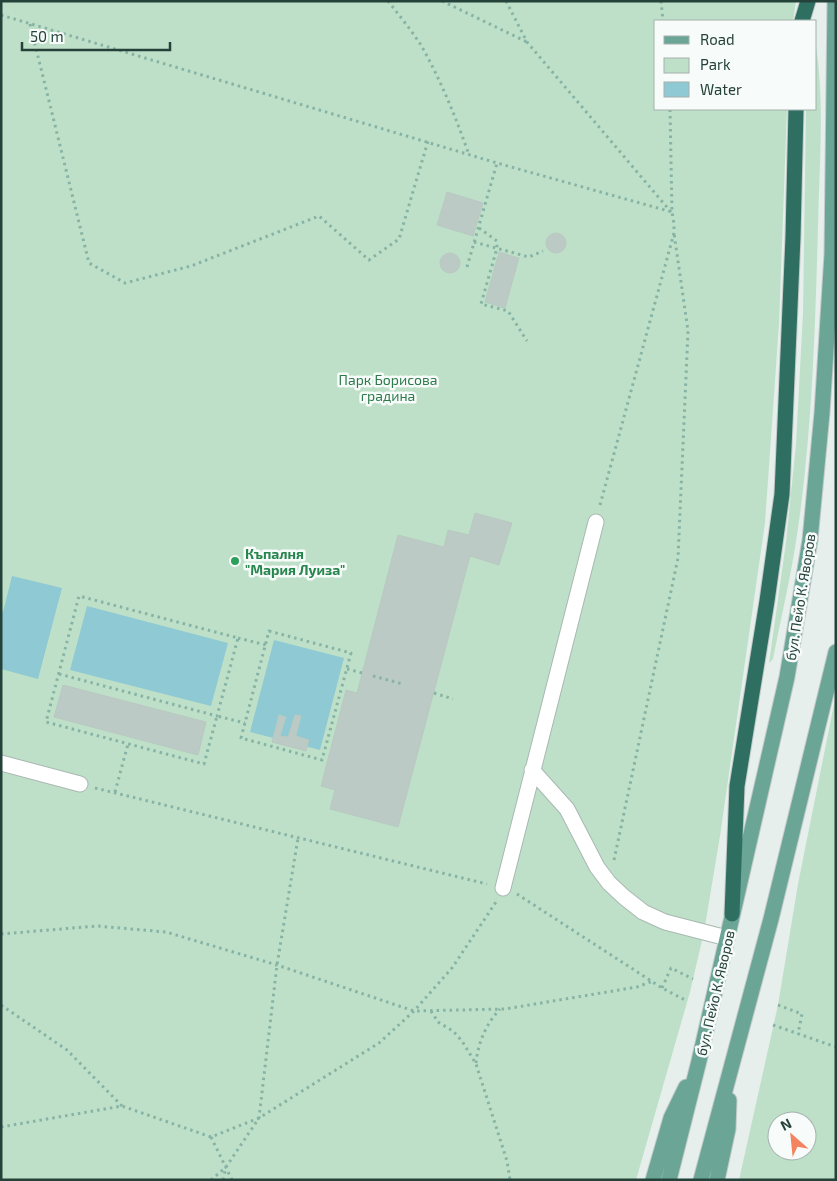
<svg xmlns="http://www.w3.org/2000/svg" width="837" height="1181" viewBox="0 0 837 1181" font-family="'Exo 2',sans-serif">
	<rect width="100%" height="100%" fill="#e6efeb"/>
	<!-- green -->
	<path fill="#bfe0c8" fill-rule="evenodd" d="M1 1H796L793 21H656V109H787L779 324 765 523 720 836 704 932 690 992 636 1180H1Z
		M816 46C825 105 819 167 818 227 815 333 812 443 795 548 789 585 780 622 773 659L769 663 786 542 796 444 803 313 806 109H816Z
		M836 694V1180H739L778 1005 798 884ZM777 1121H807V1151H777Z"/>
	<!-- water -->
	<path fill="#8ec9d4" d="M12 576 62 588 38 679 1 669V612H3Z
		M87 606 228 643 211 706 70 670Z
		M274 640 344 658 320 750 250 732Z"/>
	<!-- building -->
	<path fill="#bbcac4" stroke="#b8c9c2" d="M447 192 483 203 473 236 437 225Z
		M546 243a10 10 0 1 1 20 0a10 10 0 1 1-20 0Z
		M499 252 519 258 505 308 485 302Z
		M440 263a10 10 0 1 1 20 0a10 10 0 1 1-20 0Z
		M475 513 512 523 499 565 470 556 398 827 330 809 335 790 321 786 346 690 357 693 398 535 444 547 448 530 469 535Z
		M63 685 206 722 198 755 54 717Z
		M279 715 286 717 280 736 288 737 295 715 301 716 296 736 309 740 306 751 272 742Z"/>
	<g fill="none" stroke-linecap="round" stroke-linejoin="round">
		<defs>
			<path id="minor" d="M1 763 80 784
				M532 770 567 809 597 867 609 883 624 897 643 912 665 922 727 938
				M503 888 596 522"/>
			<path id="major" d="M653 1180 671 1118 686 1087
				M669 1180 699 1061 787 677 810 540 822 413 832 254 835 1
				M701 1180 771 919 836 652
				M717 1180 728 1129 729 1100"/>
			<path id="highway" d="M802 21 808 1
				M732 914 737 786 767 601 782 494 793 237 796 109"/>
		</defs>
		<!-- minor casing -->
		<use href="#minor" stroke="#a8b8b2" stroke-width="17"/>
		<!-- major casing -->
		<use href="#major" stroke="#c2cac8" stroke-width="17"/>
		<!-- highway casing -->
		<use href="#highway" stroke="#c2cac8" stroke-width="17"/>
		<!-- path -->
		<path stroke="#86b3a5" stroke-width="3" stroke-dasharray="2.5 4" stroke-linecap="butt" d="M388 1C399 15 411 30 421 45 440 79 455 115 468 152
			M442 1 527 42
			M506 1 527 42 671 212
			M661 1 663 21
			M1 15 497 163 672 212
			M30 24 89 263 125 283 191 266 319 216 369 260 399 239 428 141
			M479 228 497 241V248L481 304 508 311 527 341
			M474 242 529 257 543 251
			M467 267 497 163
			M600 505 674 233V224L672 212 670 109
			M269 631 351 653 322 760 241 738Z
			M238 638 266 645
			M347 669 362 673
			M59 674 217 716 238 638 79 596 46 722 204 764 217 716 245 723
			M373 676 403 684
			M434 693 453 699
			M95 788 487 884
			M115 792 128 744
			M614 860 678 558 688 331 674 233
			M517 894 662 988 687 1001
			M1 934 97 926 166 932 277 965 414 1011 505 1009 637 987 653 981
			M662 988 671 968 693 979
			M1 1005 67 1050 122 1106
			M778 1005 802 1014 798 1034
			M431 1011 438 1022 453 1031 462 1041 476 1064 507 1161 510 1180
			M773 1025 836 1047
			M476 1063C478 1043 486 1024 500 1009
			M1 1127 122 1106 211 1137 259 1118 379 1043 414 1011 452 968 496 902
			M211 1137 232 1180
			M211 1180 225 1168
			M223 1180 226 1167 259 1118 277 965 298 838"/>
		<!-- minor -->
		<use href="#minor" stroke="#fff" stroke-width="15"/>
		<!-- major -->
		<use href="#major" stroke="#6aa596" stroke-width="15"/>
		<!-- highway -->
		<use href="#highway" stroke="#2f6f62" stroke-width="15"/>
	</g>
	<!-- markers -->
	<circle fill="#2e9e5b" stroke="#f7fbf9" stroke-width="2" cx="235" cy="561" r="5"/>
	<g text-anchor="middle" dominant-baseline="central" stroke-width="5" stroke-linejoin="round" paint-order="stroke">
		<!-- park labels -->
		<g font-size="14" fill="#2d7a4b" stroke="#f7fbf9">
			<text x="388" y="379">Парк Борисова<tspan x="388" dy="16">градина</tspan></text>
		</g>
		<!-- leisure labels -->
		<g font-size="14" font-weight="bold" fill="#27864d" stroke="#f7fbf9" text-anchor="start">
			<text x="245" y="553">Къпалня<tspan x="245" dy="16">"Мария Луиза"</tspan></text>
		</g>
		<!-- street labels -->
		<g font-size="14" fill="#24423a" stroke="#f7fbf9">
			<text transform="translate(800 597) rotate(-81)">бул. Пейо К. Яворов</text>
			<text transform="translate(715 993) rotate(-77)">бул. Пейо К. Яворов</text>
		</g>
	</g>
	<!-- border -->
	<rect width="837" height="1181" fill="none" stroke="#24423a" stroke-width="5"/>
	<!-- legend -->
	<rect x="654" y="20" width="162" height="90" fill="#f7fbf9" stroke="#a3b1ad"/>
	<rect x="664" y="36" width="25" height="8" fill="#6aa596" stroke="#a3b1ad"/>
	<text x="700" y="45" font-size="15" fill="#24423a">Road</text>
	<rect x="664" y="58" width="25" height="15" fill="#bfe0c8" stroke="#a3b1ad"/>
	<text x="700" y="70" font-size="15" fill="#24423a">Park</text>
	<rect x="664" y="82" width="25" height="15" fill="#8ec9d4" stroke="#a3b1ad"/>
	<text x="700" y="95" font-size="15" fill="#24423a">Water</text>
	<!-- north arrow -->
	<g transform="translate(792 1136) rotate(333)"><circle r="24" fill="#f7fbf9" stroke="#a3b1ad"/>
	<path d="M0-4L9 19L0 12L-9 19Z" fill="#f4845f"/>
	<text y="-8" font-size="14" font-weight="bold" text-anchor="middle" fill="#24423a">N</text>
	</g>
	<!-- scale -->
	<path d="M22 42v8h148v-8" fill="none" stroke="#24423a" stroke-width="2.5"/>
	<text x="30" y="42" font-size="15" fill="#24423a" stroke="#f7fbf9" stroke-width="4" paint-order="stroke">50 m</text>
</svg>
